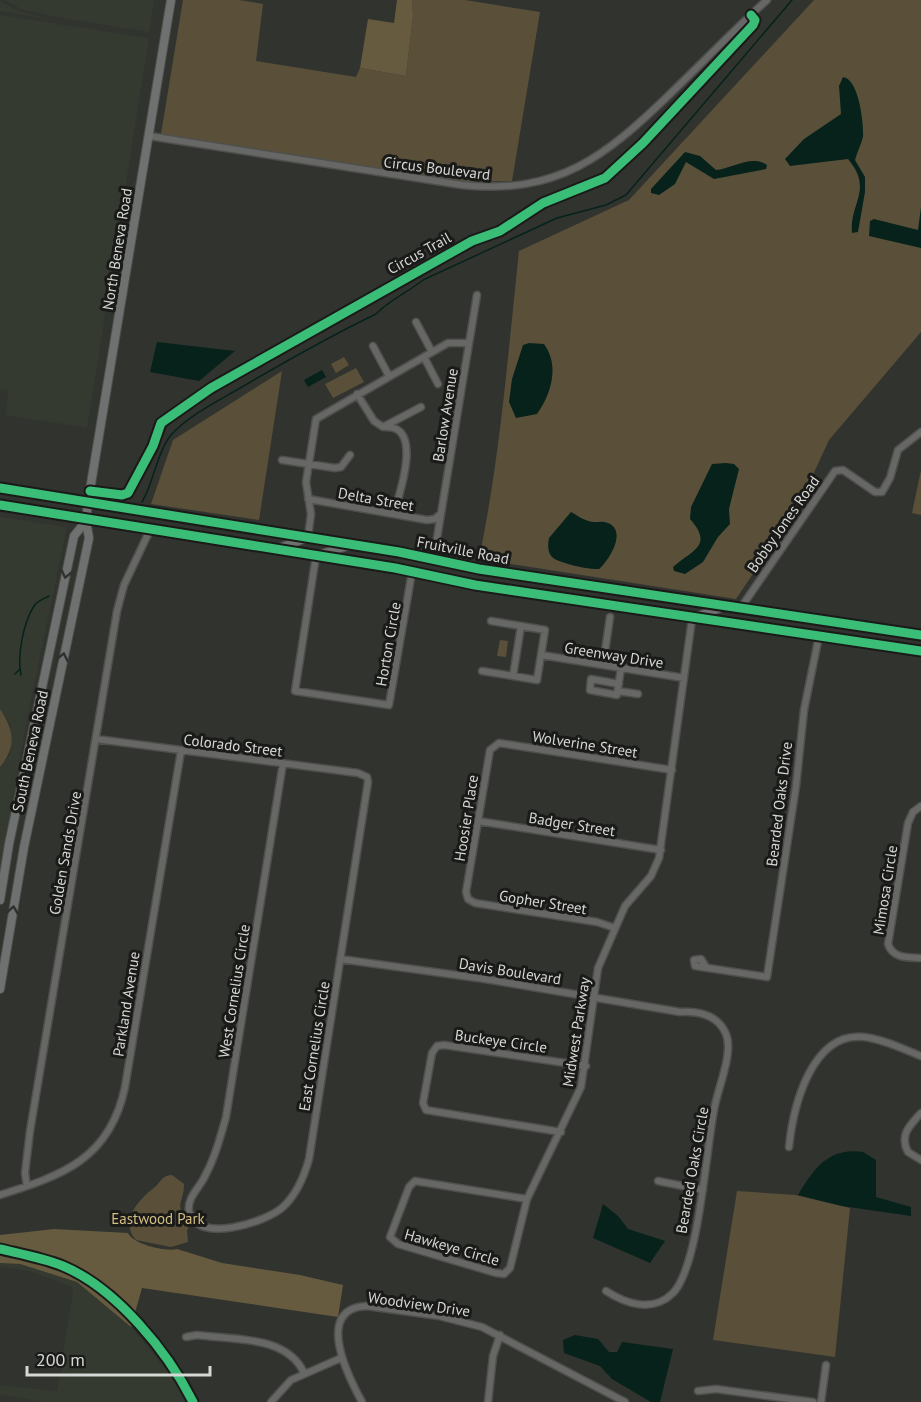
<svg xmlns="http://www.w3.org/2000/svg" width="921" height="1402" viewBox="0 0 921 1402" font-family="'PT Sans',sans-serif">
	<rect width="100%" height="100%" fill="#31332f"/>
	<!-- built -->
	<path fill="#343a30" d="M4 0H154L149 32 51 16 21 9Z
		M0 1 20 12 65 22 0 11Z
		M0 15 149 38 87 428 5 415 9 391 0 389Z
		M0 517 67 527 27 719 0 878V767L10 754 11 726 0 709Z
		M0 1263 19 1264 77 1282 131 1327 192 1402H41L0 1394V1385L57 1391 73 1291 72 1287 32 1272 0 1266Z"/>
	<!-- green -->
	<path fill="#5a5039" d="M183 0H239L263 4 256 61 356 77 360 68 406 76 413 16 412 0H465L540 12 512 181 467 182 161 134Z
		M814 0H921V332L829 440 799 505 736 599 479 559C500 458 508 354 519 251L629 200Z
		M344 357 349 365 336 373 331 364Z
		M356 368 364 382 333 398 325 384Z
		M282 371 259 520 151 504 173 440Z
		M921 470V515L912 513Z
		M500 640 508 641 506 657 497 656Z
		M0 709C14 730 17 746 0 767Z
		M172 1175 184 1184C184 1203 173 1204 189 1225L187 1231 188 1242 171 1247 136 1240C119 1221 139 1199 154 1188 161 1182 161 1176 172 1175Z
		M737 1191 795 1195 850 1208 835 1357 713 1340Z"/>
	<!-- forest -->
	<path fill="#665b3f" d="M397 0H412L413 16 406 76 360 68 368 19 394 23Z
		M54 1229 128 1233C133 1244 165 1252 177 1249L222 1263 300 1275 343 1285 338 1317 142 1288 131 1327 77 1282 20 1264 0 1263V1235Z"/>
	<!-- water -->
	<path fill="#06221b" d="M843 77C859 79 864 124 863 137 861 145 857 152 855 160L865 177V192L858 232 852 233C849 203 874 190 848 159L790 166 785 159 804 139 841 114 839 86Z
		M685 152 700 156 716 170C731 169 752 154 767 165L766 169 714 179 686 162 675 184 659 195 651 193V189Z
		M921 207V248L869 236 870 221 874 219 918 230Z
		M157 342 235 351 199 381 150 372Z
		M529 343 544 344C560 366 551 394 537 414L516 418 509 402 512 379 523 345Z
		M322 370 326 377 308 387 304 380Z
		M726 463 734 464 739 469 729 509 730 524 718 537 703 562 685 574 674 571 673 567C692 550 714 546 690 519L691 507 712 464Z
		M571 512C578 516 585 521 593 522 598 522 604 521 608 523 628 531 608 562 599 569 590 570 558 563 552 557 547 552 548 543 549 538Z
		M863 1152 876 1160V1197L911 1207V1216L842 1206 798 1195C814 1169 828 1147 863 1152Z
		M603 1204 618 1216 628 1229 665 1241 650 1263 593 1238Z
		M575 1335 598 1339 609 1352H617L622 1342 673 1349 660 1402H651L612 1379 600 1366 564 1353 563 1340Z"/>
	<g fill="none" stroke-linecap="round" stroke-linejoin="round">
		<!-- stream -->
		<path stroke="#06221b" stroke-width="1.5" d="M142 502C154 482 157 452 171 435 187 417 214 403 235 391 281 364 328 337 376 314 389 300 407 293 423 280L557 218 606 205 626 195 792 0
			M15 674 19 670
			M21 675C17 657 23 623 34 606 37 601 43 599 49 596"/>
		<defs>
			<path id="minor" d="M149 136 462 185C558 195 605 157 671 93 703 62 734 30 767 0
				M416 322 432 352
				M373 346 389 376
				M424 357 438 384
				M357 394 374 421 383 427 421 407
				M386 427C423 426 400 492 394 513
				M282 460 335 468 341 467 350 455
				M308 499 427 520 435 519 438 516
				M308 537 311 514 306 482 316 419 448 343H468
				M437 538 477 295
				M316 556 295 691 389 705 412 572
				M740 609 835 471 843 470 875 492H882L890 478 898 450 921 432
				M491 621 521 626
				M521 626 545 630 537 680 513 676Z
				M541 655 684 678
				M603 665 610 617
				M482 671 513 676
				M619 684 591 679 590 690 617 695 621 668
				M618 691 638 694
				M96 739 358 773 367 777 368 782 309 1159C304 1177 297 1194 283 1207 267 1222 196 1245 189 1211 187 1198 199 1188 204 1178 215 1158 220 1138 226 1117L283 763
				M921 806 913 812 908 823 888 944C893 959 908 957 921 958
				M478 821 661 850
				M615 928 597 922 475 903 468 899 466 892 490 750 499 743 672 770
				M340 959 485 979 680 1012C699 1011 718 1015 726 1034 734 1053 717 1090 714 1110 706 1150 699 1266 673 1293 653 1313 626 1304 606 1291
				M706 967 701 959 694 960 695 966 767 977 796 786 804 710 819 636
				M921 1113C910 1125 899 1135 908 1152L921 1160
				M561 1132 426 1110 423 1103 432 1053 437 1046 444 1045 586 1066
				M789 1147C793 1108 811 1031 864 1037 883 1039 903 1049 921 1056
				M658 1181 703 1190
				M27 1186 25 1173 30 1131 117 611 124 585 150 530
				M0 1195C63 1175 110 1159 125 1087L181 751
				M527 1199 415 1181 409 1187 390 1237 398 1244 496 1273 504 1274 510 1268 527 1199 581 1087 598 968 625 906 651 876 659 858 692 619
				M186 1337 197 1335C233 1340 287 1335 304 1373
				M698 1391 716 1389 813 1402
				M271 1402 291 1380 341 1358
				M362 1402C349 1378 313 1308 367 1306L439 1316 482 1327 625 1402
				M488 1402 493 1356 500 1335
				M821 1402 826 1365"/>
			<path id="major" d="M0 488 399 552 479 569 921 635
				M0 505 395 568 475 585 921 651
				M277 549 306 538
				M319 555 350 545
				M694 618 722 607
				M0 900 9 844 74 536 86 521
				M0 989 24 847 89 538 86 521 88 502 171 0"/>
		</defs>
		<!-- minor casing -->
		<use href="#minor" stroke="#4f504e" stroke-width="9"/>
		<!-- major casing -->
		<use href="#major" stroke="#4f504e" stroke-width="10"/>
		<!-- minor -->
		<use href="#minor" stroke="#676766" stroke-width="6"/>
		<!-- major -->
		<use href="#major" stroke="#6f7170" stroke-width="8"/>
		<defs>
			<path id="cycleway" d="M0 488 399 552 479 569 921 635
				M90 491 122 495 128 493 153 446 161 423 211 388 472 241 500 231 543 203 605 178 643 143 753 25 755 20 751 15
				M0 505 395 568 475 585 921 651
				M0 1249C21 1254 43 1258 63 1266 116 1288 168 1352 193 1402"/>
		</defs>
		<!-- cycleway casing -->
		<use href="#cycleway" stroke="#1a1b19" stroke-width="13"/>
		<!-- cycleway -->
		<use href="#cycleway" stroke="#3abd76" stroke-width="9"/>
	</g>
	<!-- one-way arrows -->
	<defs><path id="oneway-chevron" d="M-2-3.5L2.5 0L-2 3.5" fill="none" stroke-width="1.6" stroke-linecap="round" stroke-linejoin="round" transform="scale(1.5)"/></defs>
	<g stroke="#2f302f">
		<use href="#oneway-chevron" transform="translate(66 574) rotate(103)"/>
		<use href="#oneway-chevron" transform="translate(63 657) rotate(-78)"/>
		<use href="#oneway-chevron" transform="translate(13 910) rotate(-81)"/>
	</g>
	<g text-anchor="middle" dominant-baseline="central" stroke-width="6" stroke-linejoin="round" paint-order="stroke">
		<!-- street labels -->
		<g font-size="15" fill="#d5d8d4" stroke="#1a1b19">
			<text transform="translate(437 168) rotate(7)">Circus Boulevard</text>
			<text transform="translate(117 249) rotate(-81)">North Beneva Road</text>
			<text transform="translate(419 253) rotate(-29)">Circus Trail</text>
			<text transform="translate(445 415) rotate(-81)">Barlow Avenue</text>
			<text transform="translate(376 499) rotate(10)">Delta Street</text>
			<text transform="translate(783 524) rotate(-55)">Bobby Jones Road</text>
			<text transform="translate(463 550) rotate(11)">Fruitville Road</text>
			<text transform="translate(388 644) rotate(-80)">Horton Circle</text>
			<text transform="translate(614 655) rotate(9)">Greenway Drive</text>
			<text transform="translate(585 744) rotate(9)">Wolverine Street</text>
			<text transform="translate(233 745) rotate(7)">Colorado Street</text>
			<text transform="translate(30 751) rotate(-78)">South Beneva Road</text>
			<text transform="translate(779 804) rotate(-83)">Bearded Oaks Drive</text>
			<text transform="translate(466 818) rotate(-81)">Hoosier Place</text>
			<text transform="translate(572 824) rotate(9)">Badger Street</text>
			<text transform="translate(65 853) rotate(-80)">Golden Sands Drive</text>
			<text transform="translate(885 890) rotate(-81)">Mimosa Circle</text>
			<text transform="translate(543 902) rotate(9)">Gopher Street</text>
			<text transform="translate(510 971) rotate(9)">Davis Boulevard</text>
			<text transform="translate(234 991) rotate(-81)">West Cornelius Circle</text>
			<text transform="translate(126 1004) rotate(-81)">Parkland Avenue</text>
			<text transform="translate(576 1032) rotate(-81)">Midwest Parkway</text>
			<text transform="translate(501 1041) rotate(8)">Buckeye Circle</text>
			<text transform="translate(314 1046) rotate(-81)">East Cornelius Circle</text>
			<text transform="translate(692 1170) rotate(-80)">Bearded Oaks Circle</text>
			<text transform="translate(452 1247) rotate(16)">Hawkeye Circle</text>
			<text transform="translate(419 1304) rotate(8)">Woodview Drive</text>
		</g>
		<!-- park labels -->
		<g font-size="15" fill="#d4be83" stroke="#1a1b19">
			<text x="158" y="1218">Eastwood Park</text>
		</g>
	</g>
	<!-- scale -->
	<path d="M27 1366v9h183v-9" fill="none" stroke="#d5d8d4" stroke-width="3"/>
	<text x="36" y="1366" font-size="18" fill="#d5d8d4" stroke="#1a1b19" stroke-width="4.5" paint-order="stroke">200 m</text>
</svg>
